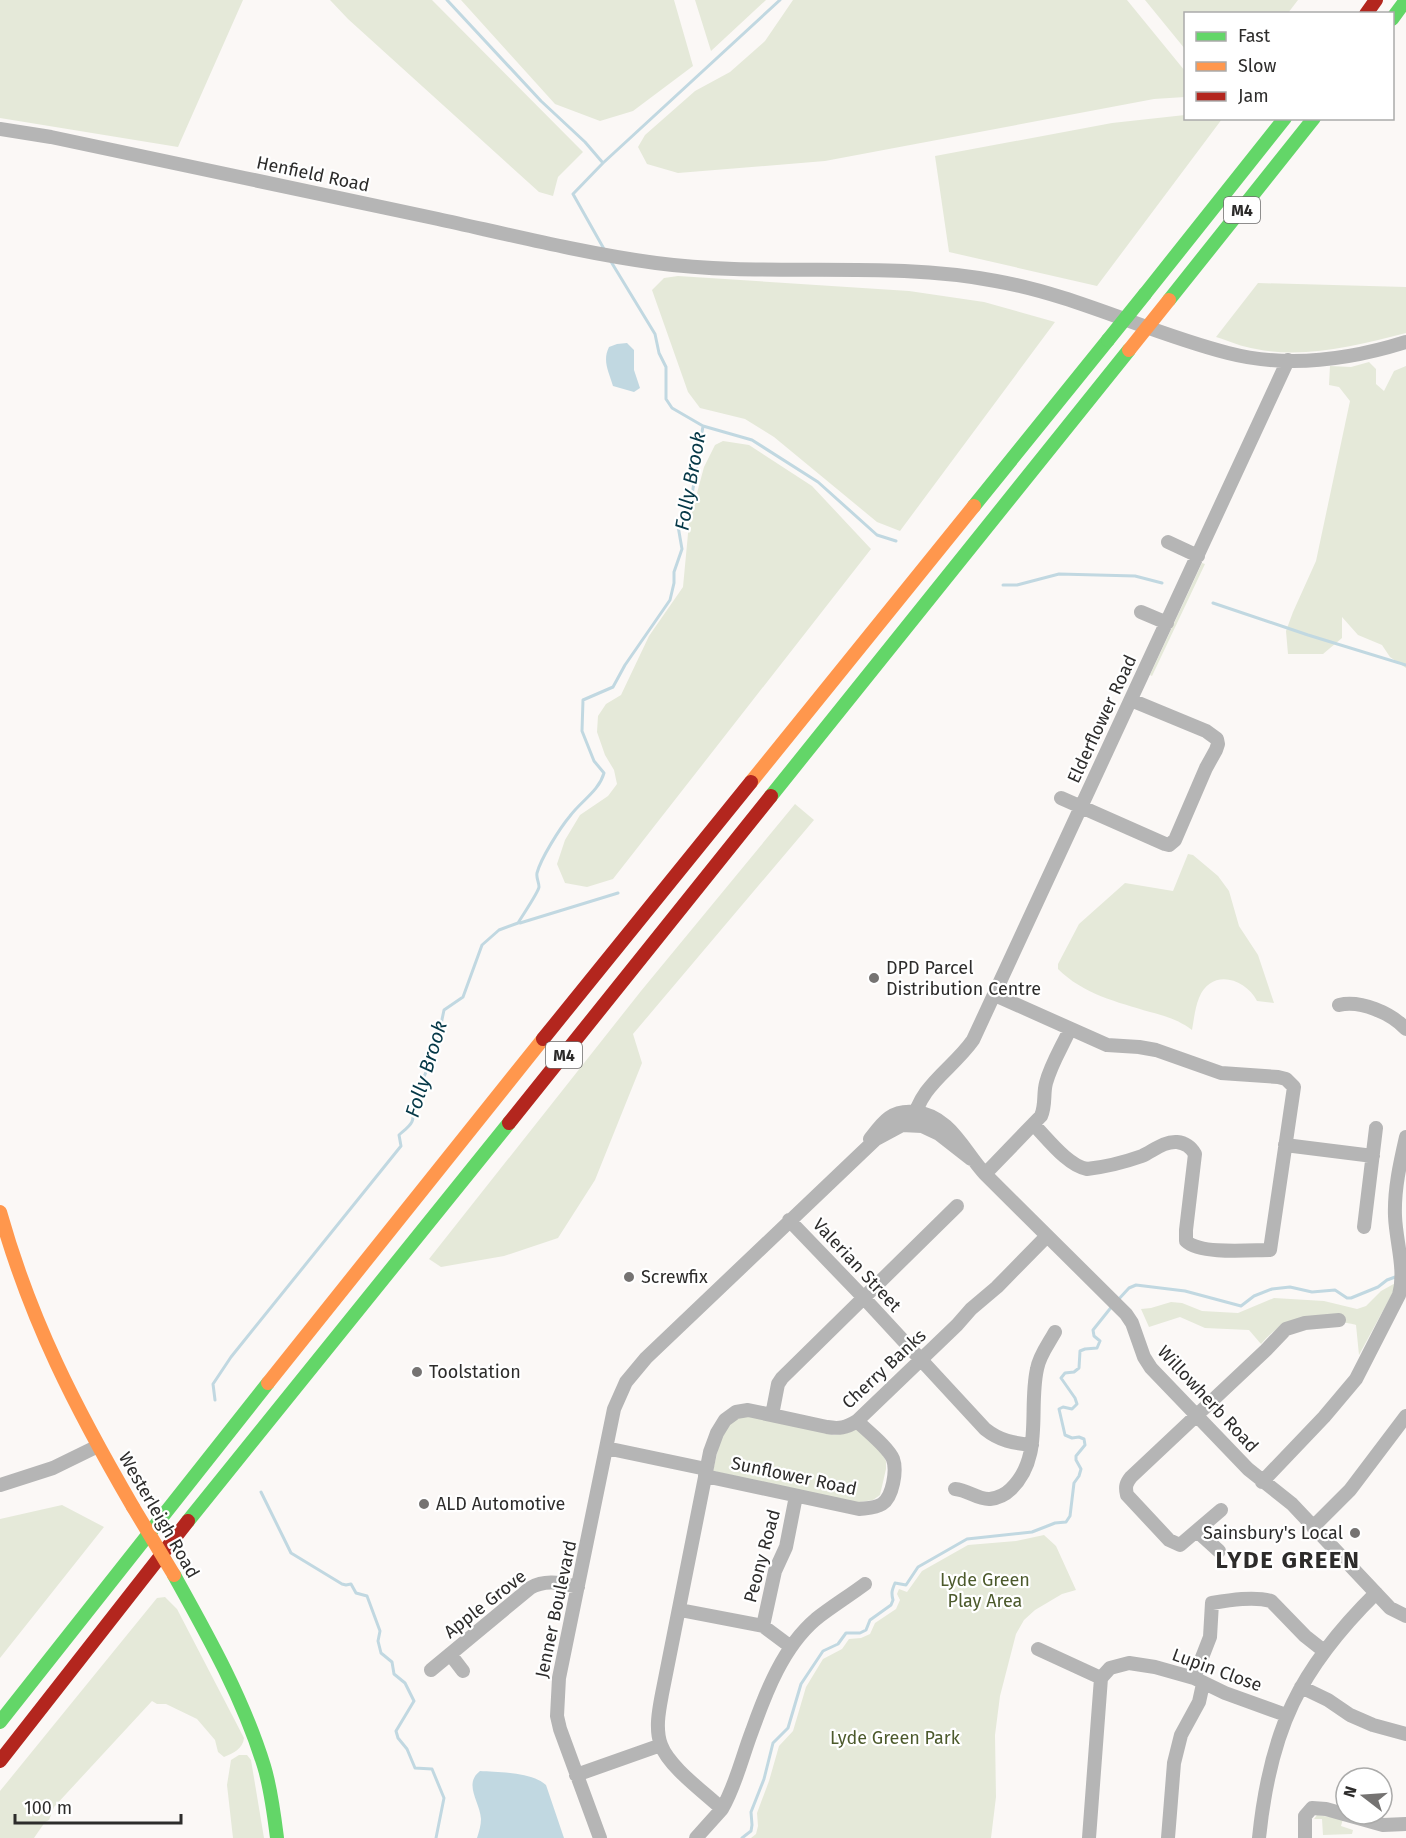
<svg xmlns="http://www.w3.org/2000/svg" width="1406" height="1838" viewBox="0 0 1406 1838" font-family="'Fira Sans',sans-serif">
	<rect width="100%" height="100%" fill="#fbf8f6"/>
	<!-- green -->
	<path fill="#e5e9d9" d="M0 0H243L178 147 0 118Z
		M330 0H432L583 152 558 177 553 196 539 192 348 19Z
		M461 0H674L693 66 633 111 600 121 555 104Z
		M695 0H766L711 51Z
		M793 0H1127L1185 71V97L1154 99 825 161 678 173 647 164 638 147 645 135 695 91 730 72 765 41Z
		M1145 0H1298L1288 13 1186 14 1185 49Z
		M1185 115 1186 118 1222 119 1097 286 949 252 935 156 1112 123Z
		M678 276 909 291 984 302 1055 322 900 531 877 522 774 437 745 419 700 408 688 392 652 290 664 278Z
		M1258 283 1406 287V333C1358 345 1305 359 1256 349 1242 347 1229 341 1216 337Z
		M1369 362 1376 369V384L1384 391 1394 371 1406 366V668L1390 657 1382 645 1358 635 1342 617V638L1323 654H1288L1286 631 1293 612 1316 561 1350 401 1339 387 1329 385 1330 366 1351 367Z
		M723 441 749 445 812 486 871 549 613 879 587 887 565 883 557 864 565 840 580 815 608 796 617 784 614 770 605 755 597 732 598 716 606 704 621 695 649 636 683 587 689 523 704 467 715 445Z
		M1202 563 1205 564 1152 676 1150 675Z
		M795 804 814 820 633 1034 642 1063 595 1180 558 1238 504 1256 441 1267 429 1259 641 991Z
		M1188 854 1193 855 1218 876 1229 891 1239 926 1258 955 1274 1003 1257 1001C1245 978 1211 968 1199 998 1195 1008 1194 1019 1192 1030 1179 1020 1165 1016 1150 1012 1117 1002 1083 994 1058 969V964L1079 924 1125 883 1173 891Z
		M1399 1281 1359 1355 1356 1325C1347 1321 1298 1320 1288 1323 1278 1326 1268 1336 1261 1344L1249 1330 1205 1328 1180 1317 1149 1327 1141 1309 1151 1308 1171 1302 1182 1303 1202 1311 1238 1313 1274 1298 1324 1301 1357 1309 1366 1306 1381 1291Z
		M750 1416 834 1435 847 1433 860 1428 882 1454 886 1461V1469L880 1495 873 1500 854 1503 713 1471 722 1432 733 1419Z
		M62 1505 104 1527 0 1658V1519Z
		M1044 1535 1056 1546 1076 1590 1062 1594 1035 1610 1024 1620 1016 1634 1000 1696 995 1735 996 1797 991 1838H751L756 1834 758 1826 757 1813 769 1781 779 1746 793 1731 806 1687 823 1659 842 1649 849 1639 861 1638 870 1634 875 1623 896 1609 900 1600 897 1594 899 1589 907 1592 922 1571 968 1545 1016 1541Z
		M165 1597 177 1609 244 1738C243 1749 233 1753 224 1757L218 1752 215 1740 197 1719 166 1704H157L152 1701 54 1807 49 1820 45 1822 34 1838H0V1791L157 1598Z
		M239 1755H247L251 1760 264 1838H233L227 1785 231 1760Z
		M1317 1815 1343 1819 1341 1826 1353 1830 1352 1834 1323 1835 1322 1819H1314Z"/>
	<!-- water -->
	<path fill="#c1d8e1" d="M627 343 634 350V370L640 388 634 392 613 386C609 372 602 361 609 347L617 344Z
		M480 1771C498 1772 532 1772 546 1785L564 1838H477C479 1832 481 1825 481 1819 480 1802 463 1784 480 1771Z"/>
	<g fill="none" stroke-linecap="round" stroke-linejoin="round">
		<!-- stream -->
		<path stroke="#c1d8e1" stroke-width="3" d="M447 0 541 101 585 142 603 163 573 194 604 249
			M603 163 780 0
			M703 426 752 440 818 482 877 535 896 541
			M1003 585H1017L1059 574 1135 576 1162 583
			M1213 603 1308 635 1406 665
			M520 923 618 893
			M1117 1301 1129 1288 1136 1285 1185 1291 1241 1306 1254 1296 1272 1289 1290 1287 1312 1292 1335 1290 1347 1298H1351L1378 1287 1387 1280 1398 1276
			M215 1400 213 1384 231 1357 401 1146 399 1135C409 1126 417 1122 411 1108L436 1048 444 1010 463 997 482 945 499 930 518 923C522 916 538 893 539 887 539 882 536 878 537 873 541 858 560 828 570 816 581 801 599 791 604 773L594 761 582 731 583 700 613 687 625 665 670 600 674 583V572L682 549 678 526 691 501 703 426 672 408 666 399V367L659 353 655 334 610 260
			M261 1492 291 1553 342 1584 346 1585 351 1584 356 1593 367 1596 380 1631 378 1641 381 1653 392 1662 394 1674 405 1683 414 1701 396 1731 398 1738 407 1749 415 1768 432 1769 444 1798 436 1838
			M742 1838 751 1831 752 1825 751 1812 764 1779 773 1743 788 1728 801 1684 823 1651 838 1644 846 1633H860L866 1630 870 1620 891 1605 893 1600C891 1593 892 1590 895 1583L906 1585 918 1567 967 1539 1032 1532 1055 1523 1066 1522 1070 1516 1074 1483 1079 1476 1081 1469 1076 1460V1456L1085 1445 1084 1439 1079 1437 1072 1438 1065 1435 1059 1409 1063 1407 1072 1409 1077 1404 1075 1398 1061 1378 1065 1373 1074 1372 1079 1368 1080 1351 1085 1349 1097 1348 1100 1341 1094 1336 1093 1330 1113 1305"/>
		<!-- street -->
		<path stroke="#b5b5b5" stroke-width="14" d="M0 129 51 137C180 164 309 192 438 219 511 235 583 253 656 263 769 278 884 260 996 281 1076 295 1149 333 1228 353 1286 368 1349 360 1406 342
			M1168 542 1198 556
			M1141 612 1167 623
			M1061 798 1165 844 1169 845 1175 840 1206 768 1216 750 1218 744 1217 739 1206 731 1131 700
			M995 995 1107 1045 1139 1047 1156 1050 1221 1073 1278 1077 1286 1079 1294 1087 1270 1250C1251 1250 1201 1255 1186 1241V1230L1195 1154C1191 1147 1186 1143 1177 1142 1164 1141 1153 1151 1142 1156 1125 1162 1105 1167 1087 1169 1068 1166 1047 1138 1034 1125
			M1339 1005C1361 1000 1391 1013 1406 1029
			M912 1125C920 1084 951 1071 973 1040L1288 360
			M870 1139C883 1122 891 1110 914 1112 950 1115 963 1150 985 1174L1126 1314 1132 1323 1144 1357 1151 1368 1248 1469 1292 1504 1390 1608 1406 1616
			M1285 1145 1373 1156
			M985 1174 1041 1116C1046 1105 1043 1094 1046 1083 1051 1064 1062 1047 1070 1029
			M789 1220 863 1297 985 1429C1000 1441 1013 1443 1032 1445
			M1364 1227 1376 1128
			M772 1415 778 1384 782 1378 957 1206
			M606 1448 706 1469
			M705 1476 859 1509C866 1508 876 1508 882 1504 893 1497 897 1470 893 1459 888 1447 866 1430 857 1421
			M1262 1482 1324 1417 1356 1379 1399 1295C1406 1270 1396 1242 1395 1216 1394 1190 1400 1163 1406 1137
			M0 1485 53 1468 98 1446
			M955 1489C968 1490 978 1500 990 1499 998 1498 1006 1494 1011 1489 1044 1457 1028 1409 1037 1369 1039 1356 1049 1343 1055 1332
			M1221 1510 1180 1545 1169 1540 1127 1495C1125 1487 1126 1483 1131 1477L1266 1350 1286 1329 1305 1323 1339 1320
			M1313 1527 1350 1490 1406 1416
			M1198 1532 1219 1551
			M865 1584C849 1596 831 1607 816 1619 783 1647 766 1692 752 1731 742 1757 736 1785 722 1809 704 1792 669 1767 661 1745 655 1729 659 1710 662 1694L710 1452 717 1433 725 1420 736 1412 748 1410 827 1427C839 1429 846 1428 857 1421L957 1325 971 1309 997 1287 1047 1236
			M680 1610 763 1626 791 1647
			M763 1626 775 1571 786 1547 796 1496
			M1038 1649 1101 1678 1110 1668 1129 1663 1155 1667 1194 1678 1225 1693 1286 1715
			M450 1654 463 1671
			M431 1670 530 1588C546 1579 560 1583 578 1587
			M1194 1678 1210 1637 1212 1603C1230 1600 1254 1596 1271 1601L1305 1636 1324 1651
			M1301 1687 1328 1700 1350 1715 1373 1725 1406 1734
			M576 1775 661 1745
			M600 1838 560 1729 557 1716 559 1678 614 1409 626 1382 646 1358 876 1139 902 1125 922 1126 939 1134 971 1159
			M696 1838 722 1809
			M1089 1838 1101 1678
			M1168 1838 1174 1763 1181 1735 1199 1702 1203 1684
			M1259 1838C1270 1730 1299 1669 1376 1593
			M1305 1838V1816L1312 1808 1326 1809 1383 1825 1406 1824"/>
		<!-- fast -->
		<path stroke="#63d668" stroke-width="14" d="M1392 19 1406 0
			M1145 294 1285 118
			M1169 300 1314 118
			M974 506 1108 340
			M771 796 1129 350
			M188 1521 509 1123
			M174 1575C208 1636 243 1698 264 1766 271 1789 274 1814 277 1838
			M0 1722 268 1383"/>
		<!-- slow -->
		<path stroke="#ff974d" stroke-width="14" d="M751 782 974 506
			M0 1212C31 1322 76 1409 133 1507
			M268 1383 543 1039"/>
		<!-- jam -->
		<path stroke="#b3261e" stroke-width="14" d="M1366 14 1376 0
			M543 1039 751 782
			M509 1123 771 796
			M0 1761 188 1521"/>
		<!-- fast-bridge -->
		<path stroke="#63d668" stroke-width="14" d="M1108 340 1145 294"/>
		<!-- slow-bridge -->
		<path stroke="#ff974d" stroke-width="14" d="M1129 350 1169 300
			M133 1507 174 1575"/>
	</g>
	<!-- markers -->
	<g fill="#757372" stroke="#fff" stroke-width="2">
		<circle cx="874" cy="978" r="6"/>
		<circle cx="629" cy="1277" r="6"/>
		<circle cx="417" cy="1372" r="6"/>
		<circle cx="424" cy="1504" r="6"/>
		<circle cx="1355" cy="1533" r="6"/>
	</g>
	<g text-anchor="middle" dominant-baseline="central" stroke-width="4.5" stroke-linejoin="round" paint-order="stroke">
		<!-- shield labels -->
		<g fill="#fff" stroke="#6c6b6b" stroke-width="1.5">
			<rect x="1224" y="197" width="36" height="26" rx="4.5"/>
			<rect x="546" y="1042" width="36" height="26" rx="4.5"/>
		</g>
		<g font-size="16" font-weight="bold" fill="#2d2c2b">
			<text x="1242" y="210">M4</text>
			<text x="564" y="1055">M4</text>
		</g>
		<!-- street labels -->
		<g font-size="18" fill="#2d2c2b" stroke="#fff">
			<text transform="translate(313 174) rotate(12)">Henfield Road</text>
			<text transform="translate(1102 719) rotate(-65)">Elderflower Road</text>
			<text transform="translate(857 1265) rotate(47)">Valerian Street</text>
			<text transform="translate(884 1369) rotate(-43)">Cherry Banks</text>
			<text transform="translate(1208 1399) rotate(47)">Willowherb Road</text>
			<text transform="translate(794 1476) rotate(12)">Sunflower Road</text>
			<text transform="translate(159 1515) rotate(60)">Westerleigh Road</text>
			<text transform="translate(762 1556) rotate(-75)">Peony Road</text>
			<text transform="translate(485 1604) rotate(-38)">Apple Grove</text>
			<text transform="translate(556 1609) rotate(-78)">Jenner Boulevard</text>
			<text transform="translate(1217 1670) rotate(20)">Lupin Close</text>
		</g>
		<!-- poi labels -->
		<g font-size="18" fill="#2d2c2b" stroke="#fff" text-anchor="start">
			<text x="886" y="968">DPD Parcel<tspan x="886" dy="21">Distribution Centre</tspan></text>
			<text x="641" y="1277">Screwfix</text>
			<text x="429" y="1372">Toolstation</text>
			<text x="436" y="1504">ALD Automotive</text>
			<text x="1343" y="1533" text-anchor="end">Sainsbury's Local</text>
		</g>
		<!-- park labels -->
		<g font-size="18" fill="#4c5a2c" stroke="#fff">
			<text x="985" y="1580">Lyde Green<tspan x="985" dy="21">Play Area</tspan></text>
			<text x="895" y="1738">Lyde Green Park</text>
		</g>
		<!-- water labels -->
		<g font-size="20" font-style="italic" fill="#053847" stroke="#fff">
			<text transform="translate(690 481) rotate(-80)">Folly Brook</text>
			<text transform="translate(426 1069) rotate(-73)">Folly Brook</text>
		</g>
		<!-- district labels -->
		<g font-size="24" font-weight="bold" letter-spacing="1.5" fill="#2d2c2b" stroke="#fff">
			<text x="1288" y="1560">LYDE GREEN</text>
		</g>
	</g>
	<!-- legend -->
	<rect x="1184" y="12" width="210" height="108" fill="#ffffff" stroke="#ababaa" stroke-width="1.5"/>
	<rect x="1196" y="32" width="30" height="9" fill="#63d668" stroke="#ababaa" stroke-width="1.5"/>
	<text x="1238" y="42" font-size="18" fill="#2d2c2b">Fast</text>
	<rect x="1196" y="62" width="30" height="9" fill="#ff974d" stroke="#ababaa" stroke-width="1.5"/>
	<text x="1238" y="72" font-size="18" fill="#2d2c2b">Slow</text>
	<rect x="1196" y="92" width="30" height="9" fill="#b3261e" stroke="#ababaa" stroke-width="1.5"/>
	<text x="1238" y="102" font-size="18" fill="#2d2c2b">Jam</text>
	<!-- north arrow -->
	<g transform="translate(1364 1796) rotate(287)"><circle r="28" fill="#ffffff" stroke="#ababaa" stroke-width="1.5"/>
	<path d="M0-4.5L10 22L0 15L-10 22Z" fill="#757372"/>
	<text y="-9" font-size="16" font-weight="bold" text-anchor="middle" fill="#2d2c2b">N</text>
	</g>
	<!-- scale -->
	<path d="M15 1814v9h166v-9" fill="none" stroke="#2d2c2b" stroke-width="3"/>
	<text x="24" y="1814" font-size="18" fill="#2d2c2b" stroke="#ffffff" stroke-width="4.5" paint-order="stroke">100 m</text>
</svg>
